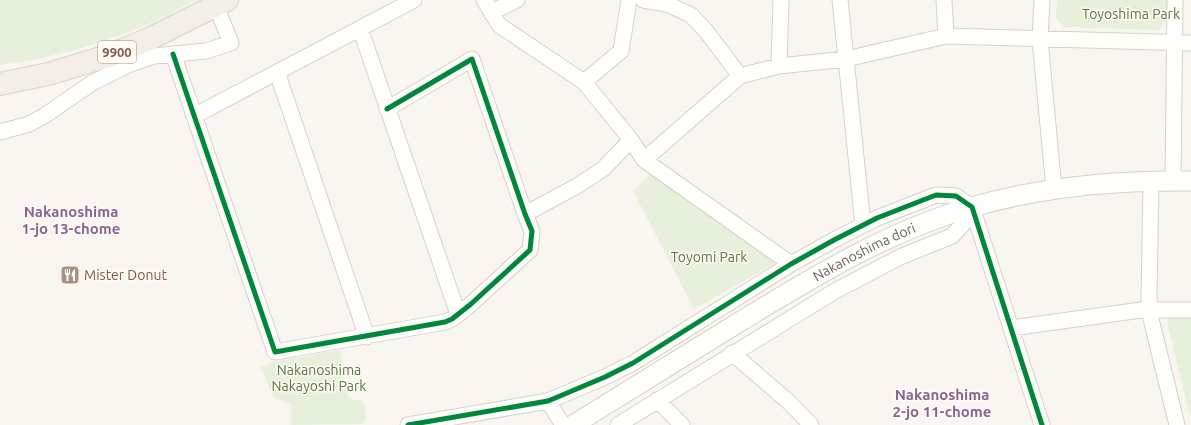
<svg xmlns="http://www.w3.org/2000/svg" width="1191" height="425" viewBox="0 0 1191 425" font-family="Ubuntu,sans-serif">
	<rect width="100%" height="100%" fill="#f9f5f0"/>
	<!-- green -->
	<path fill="#e7f0db" d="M0 0H195C176 10 157 21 137 29 93 46 47 59 0 65Z
		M1057 0H1167L1166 21 1159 30 1064 27 1056 18Z
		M650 174 783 259 694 309 633 191Z
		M1172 314H1191V420L1167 322Z
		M340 350 348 396 354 400H362C366 408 368 417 363 424L291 425V403H287L274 398 260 366 271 364V362Z"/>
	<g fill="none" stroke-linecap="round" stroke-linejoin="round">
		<defs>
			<path id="minor" d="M484 0 499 25 584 82 631 140 644 160 791 264
				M643 0 667 4 691 15 706 31 740 76
				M840 0 863 225
				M944 0 946 36
				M1042 0 1040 40 1054 189
				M492 12 517 0
				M360 28 458 314
				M173 54 275 352 445 322 452 319 471 304 530 250 532 231 525 214 472 59 387 109
				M779 66 781 0
				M277 72 367 337
				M584 82 621 51 629 0
				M194 116 414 0
				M0 132 29 124 44 116 92 83 128 65 154 56 206 51 231 43 216 6
				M644 160 740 76 779 66 846 59 946 36 1191 43
				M1151 181 1149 298 1151 319 1177 425
				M1173 181 1175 0
				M525 214 577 186 603 169 631 140
				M1011 328 1141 310H1191
				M732 353 790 403 811 425
				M657 400 682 425
				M548 401 563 425
				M408 425 548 401 605 377 633 363 791 264 834 240 877 218 936 195 956 196 972 207 1042 425
				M618 425 835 291 900 257 952 236 965 222 972 207"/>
			<g id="tertiary">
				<path id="s1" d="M573 425C629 390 685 356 741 321 815 276 888 231 972 207 1044 186 1117 180 1191 181"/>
			</g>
			<path id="primary" d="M0 84 48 74 108 56 149 39 227 0"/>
		</defs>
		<!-- minor casing -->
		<use href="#minor" stroke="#d7d1cb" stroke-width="17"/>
		<!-- tertiary casing -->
		<use href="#tertiary" stroke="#d7d1cb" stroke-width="21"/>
		<!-- primary casing -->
		<use href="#primary" stroke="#dad1cc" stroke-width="24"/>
		<!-- minor -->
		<use href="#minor" stroke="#fefefd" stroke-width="15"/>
		<!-- tertiary -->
		<use href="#tertiary" stroke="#fefefd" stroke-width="19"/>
		<!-- primary -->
		<use href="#primary" stroke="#f3eee8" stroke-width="22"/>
		<defs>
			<path id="cycleway" d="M173 54 275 352 445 322 452 319 471 304 530 250 532 231 525 214 472 59 387 109
				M408 425 548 401 605 377 633 363 791 264 834 240 877 218 936 195 956 196 972 207 1042 425"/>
		</defs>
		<!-- cycleway casing -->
		<use href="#cycleway" stroke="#fffaf3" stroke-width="8"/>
		<!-- cycleway -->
		<use href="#cycleway" stroke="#00873e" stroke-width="5"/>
	</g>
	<!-- icons -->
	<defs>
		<symbol id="restaurant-square" viewBox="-11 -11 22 22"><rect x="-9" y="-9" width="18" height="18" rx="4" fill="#a69286" stroke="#fffaf3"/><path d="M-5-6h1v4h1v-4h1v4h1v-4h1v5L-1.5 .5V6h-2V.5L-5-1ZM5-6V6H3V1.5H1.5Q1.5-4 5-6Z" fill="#fff"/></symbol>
	</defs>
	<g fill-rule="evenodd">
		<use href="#restaurant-square" x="59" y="264" width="22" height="22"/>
	</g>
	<g text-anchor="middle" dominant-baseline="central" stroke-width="3" stroke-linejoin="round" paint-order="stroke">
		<!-- shield labels -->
		<rect fill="#fffaf3" stroke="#a28b7f" stroke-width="1" x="98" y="41" width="38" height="22" rx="3"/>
		<g font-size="13" font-weight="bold" fill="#7a5c4d">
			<text x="117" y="52">9900</text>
		</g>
		<!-- park labels -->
		<g font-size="14" fill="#537a41" stroke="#fffaf3">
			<text x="1131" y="14">Toyoshima Park</text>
			<text x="709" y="257">Toyomi Park</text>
			<text x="319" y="370">Nakanoshima<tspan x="319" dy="16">Nakayoshi Park</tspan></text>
		</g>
		<!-- street labels -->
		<g font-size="14" fill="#7a5c4d" stroke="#fffaf3">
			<text stroke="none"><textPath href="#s1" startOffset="339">Nakanoshima dori</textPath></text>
		</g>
		<!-- poi labels -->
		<g font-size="14" fill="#7a5c4d" stroke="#fffaf3" text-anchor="start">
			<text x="84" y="275">Mister Donut</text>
		</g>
		<!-- neighbourhood labels -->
		<g font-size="15" font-weight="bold" fill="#846695" stroke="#fffaf3">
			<text x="71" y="211">Nakanoshima<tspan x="71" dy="17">1-jo 13-chome</tspan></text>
			<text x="942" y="394">Nakanoshima<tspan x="942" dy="17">2-jo 11-chome</tspan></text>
		</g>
	</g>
</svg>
